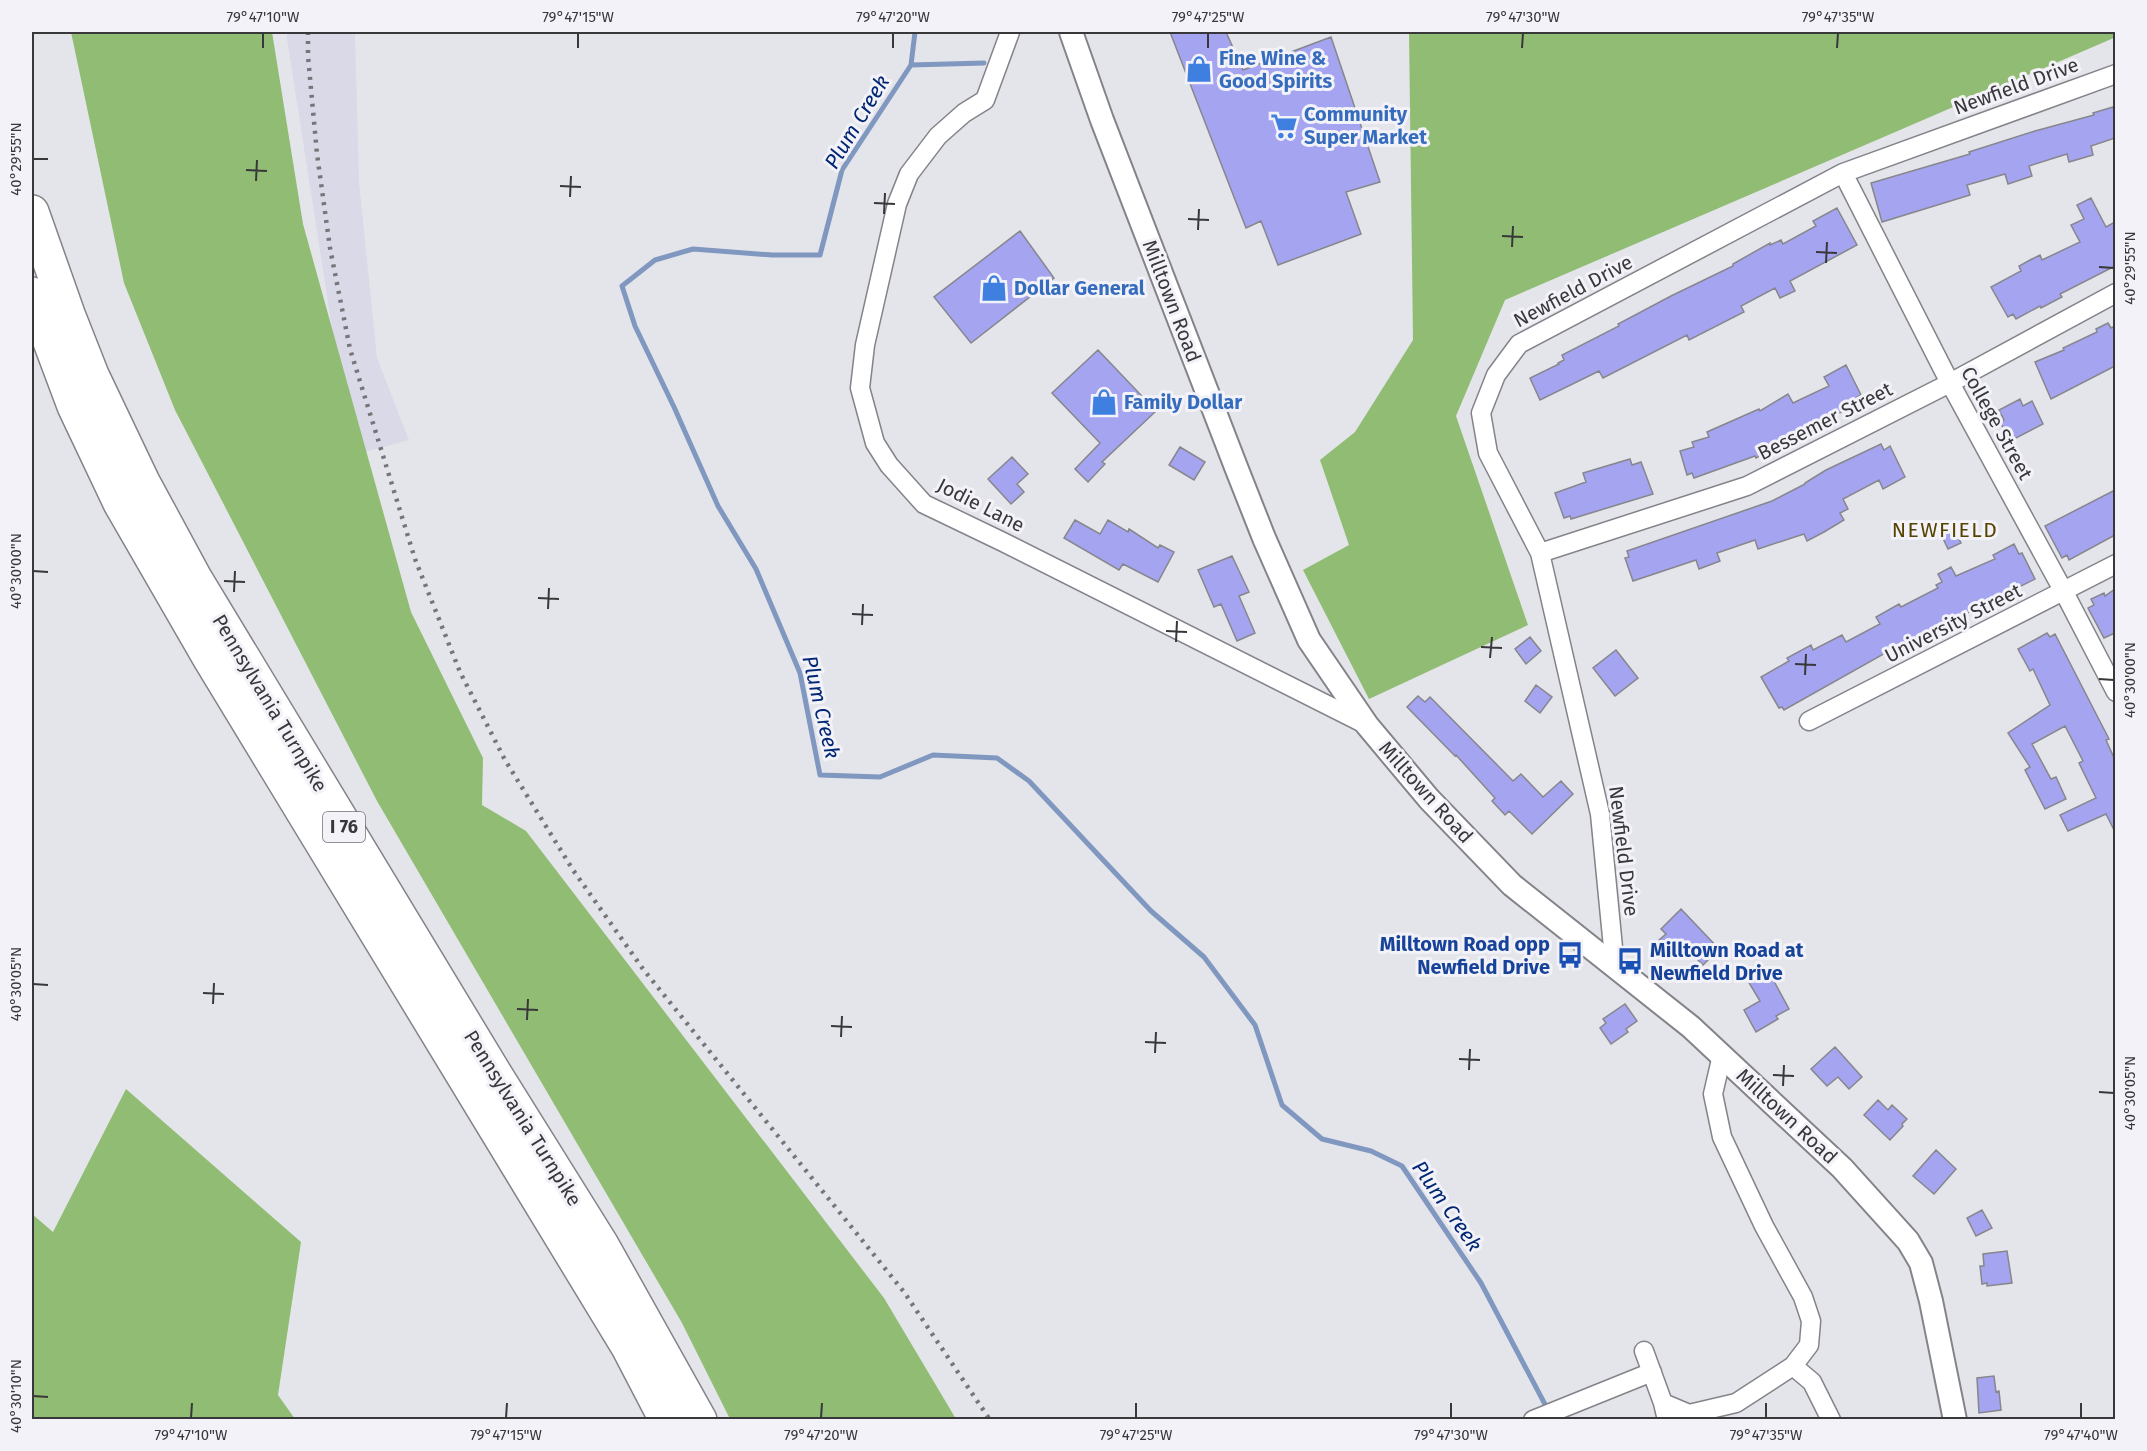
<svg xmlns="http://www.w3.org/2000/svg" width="2147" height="1451" viewBox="0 0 2147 1451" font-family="'Fira Sans',sans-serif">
	<rect width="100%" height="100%" fill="#e4e5eb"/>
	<!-- built -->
	<path fill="#d9d9e7" d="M286 32H355L359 182 377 358 409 440 364 452 336 354Z"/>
	<!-- forest -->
	<path fill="#91bc73" d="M71 32H272L303 224 411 612 483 758 482 805 526 831 884 1298 956 1419H730L682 1323 377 801 175 410 124 283Z
		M1409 32H2115L2116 37 1505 300 1456 416 1528 625 1369 699 1303 570 1349 545 1320 460 1355 432 1413 340Z
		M126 1089 301 1242 278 1395 295 1419H32V1214L53 1232Z"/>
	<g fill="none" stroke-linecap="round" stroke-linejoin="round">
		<!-- stream -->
		<path stroke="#8097bf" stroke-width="5" d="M915 32 911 65 842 170 820 255H772L693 249 655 260 622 286 635 326 674 407 718 506 756 569 800 673 820 775 880 777 933 755 997 758 1029 781 1151 911 1204 957 1255 1025 1282 1105 1322 1139 1371 1151 1402 1166 1481 1283 1548 1410
			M911 65 984 63"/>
	</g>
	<!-- building -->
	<path fill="#a5a4f1" stroke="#86868c" stroke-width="1.5" d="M1170 32H1226L1243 70 1331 37 1380 182 1346 192 1361 234 1278 265 1261 221 1246 228Z
		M2113 107 2115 115V138L2091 146 2093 155 2069 162 2067 154 2029 166 2032 176 2008 184 2005 174 1967 185 1970 195 1882 222 1871 183 1970 154 1969 152 2035 131 2094 115 2093 113Z
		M2091 198 2106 227 2115 222V266L2060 294 2062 297 2041 308 2040 306 2016 319 2013 314 2008 317 1991 287 2021 271 2019 266 2032 259 2040 255 2042 260 2080 242 2071 225 2084 219 2077 205Z
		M1837 208 1857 245 1790 281 1795 291 1780 298 1775 288 1741 306 1744 312 1689 340 1687 335 1603 378 1599 371 1540 400 1530 378 1559 364 1558 363 1564 360 1562 355 1619 326 1618 324 1671 296 1733 266V264L1770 243V245L1781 240 1783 244 1816 226 1813 221Z
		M1020 231 1054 278 971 343 934 297Z
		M2108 323 2111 328 2115 326V366L2051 399 2035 362 2064 350 2063 348 2097 332 2096 329Z
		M1098 350 1156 411 1102 462 1105 464 1088 482 1075 469 1100 443 1052 393Z
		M1846 365 1861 395 1857 397 1860 402 1756 458 1755 456 1694 478 1692 473 1687 475 1680 451 1694 447 1692 442 1709 437 1707 432 1759 409 1760 411 1788 394 1793 403 1829 386 1824 377Z
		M2020 399 2023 406 2032 401 2043 424 2014 439 2010 431 2006 433 2000 422 2004 420 1999 410Z
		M1881 444 1884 450 1890 446 1905 477 1883 489 1879 480 1843 499 1848 509 1840 513 1844 520 1824 532 1807 541 1804 534 1758 549 1755 540 1717 553 1720 561 1699 569 1696 560 1633 581 1625 558 1629 557 1627 551 1772 501 1805 484V483L1826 470Z
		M1180 447 1205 462 1194 480 1169 465Z
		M1012 457 1028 474 1017 484 1024 492 1011 504 988 479Z
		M1630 459 1632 465 1641 462 1653 494 1571 519 1570 516 1564 518 1555 493 1586 482 1583 473Z
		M2115 490V535L2069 560 2067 555 2062 558 2045 526Z
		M1075 520 1100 534 1108 520 1128 532 1129 529 1158 548 1160 545 1174 552 1158 582 1123 564 1119 570 1064 538Z
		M1953 528 1961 543 1948 549 1941 534Z
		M2014 544 2019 554 2022 553 2035 579 1912 641 1914 644 1896 653 1894 648 1784 710 1782 707 1779 708 1761 677 1789 661 1787 658 1811 645 1813 650 1842 635 1846 642 1880 624 1876 617 1899 604 1901 607 1938 588 1936 585 1942 582 1938 574 1951 567 1956 576 1995 559 1993 555Z
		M1232 556 1249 592 1239 596 1255 633 1237 641 1221 604 1214 607 1198 570Z
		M2115 589V633L2104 638 2088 608 2094 605 2091 599 2104 593 2105 596Z
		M2047 633 2050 637 2055 634 2109 739 2106 740 2115 760V832L2106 814 2068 831 2060 815 2096 798 2079 763 2083 761 2065 726 2032 744 2051 779 2056 777 2066 799 2045 809 2025 770 2030 767 2008 733 2050 705 2033 669 2030 671 2018 649Z
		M1530 637 1541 651 1526 664 1515 649Z
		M1616 650 1638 678 1615 696 1593 668Z
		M1536 685 1552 697 1540 713 1525 701Z
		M1418 696 1425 702 1430 697 1513 781 1521 774 1543 797 1561 781 1573 794 1532 834 1509 811 1505 815 1492 801 1495 798 1456 755 1455 756 1407 707Z
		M1681 909 1719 949 1703 965 1684 946 1674 955 1659 940 1666 934 1661 929Z
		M1768 970 1789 1009 1776 1016 1778 1019 1756 1032 1744 1010 1760 1001 1748 981Z
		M1625 1004 1637 1021 1626 1029 1628 1032 1611 1044 1600 1028 1606 1023 1603 1019Z
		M1835 1047 1862 1077 1849 1089 1838 1077 1827 1086 1811 1069Z
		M1878 1100 1888 1110 1892 1105 1907 1119 1902 1124 1903 1126 1890 1140 1864 1115Z
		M1936 1150 1956 1169 1934 1194 1913 1176Z
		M1982 1210 1992 1228 1976 1236 1967 1218Z
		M2007 1251 2012 1283 1987 1286V1283L1982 1284 1980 1266H1984L1983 1254Z
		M1994 1376 1996 1392 1999 1391 2001 1410 1979 1413 1977 1378Z"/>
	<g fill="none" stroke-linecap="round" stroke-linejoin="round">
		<defs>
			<path id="minor" d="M1010 32 985 100 964 113 938 136 909 174 897 204 865 345 860 388 875 443 889 465 924 504 1003 542 1367 725
				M1843 173 1950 383 2064 592 2116 692
				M1540 553 1747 486 1950 383 2116 293
				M1809 721 2116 564
				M1615 968 1600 814 1540 553 1488 453 1481 413 1496 375 1519 344 1843 173 2116 74
				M1644 1351 1663 1403 1667 1420
				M1793 1366 1812 1382 1831 1420
				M1663 1403 1689 1414 1736 1403 1793 1366 1809 1345 1811 1321 1803 1297 1764 1226 1722 1137 1713 1094 1722 1055
				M1533 1420 1652 1372"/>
			<path id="tertiary" d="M1071 32 1102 120 1236 467 1264 538 1309 640 1367 725 1429 799 1512 885 1691 1027 1842 1168 1908 1241 1921 1263 1931 1301 1955 1420"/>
			<path id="motorway" d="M32 212 68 314 92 375 143 482 195 578 494 1072 602 1245 700 1420
				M32 294 74 406 120 503 210 659 628 1347 666 1420"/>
		</defs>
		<!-- minor casing -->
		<use href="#minor" stroke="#838389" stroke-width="21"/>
		<!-- tertiary casing -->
		<use href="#tertiary" stroke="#838389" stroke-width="26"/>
		<!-- motorway casing -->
		<use href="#motorway" stroke="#838389" stroke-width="36"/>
		<!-- minor -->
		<use href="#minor" stroke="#fff" stroke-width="18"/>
		<!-- tertiary -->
		<use href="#tertiary" stroke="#fff" stroke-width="22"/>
		<!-- motorway -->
		<use href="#motorway" stroke="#fff" stroke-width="33"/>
		<!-- rail -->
		<path stroke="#75757a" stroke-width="4.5" stroke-dasharray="3 6" stroke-linecap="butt" d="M308 32V56L317 154 330 248 350 349 415 559 460 672 505 760 573 870 643 969 904 1292 990 1420"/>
	</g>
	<!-- ticks -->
	<path fill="none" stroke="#38383b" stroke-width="2" d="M263 48V33M578 48V33M893 48V33M1208 48V33M1522 48 1523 33M1837 48 1838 33M33 159H48M246 170 267 171M256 181 257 160M560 186 581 187M570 197 571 176M874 203 895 204M884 214 885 193M1188 219 1209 220M1198 230 1199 209M1502 236 1523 237M1512 247 1513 226M1816 252 1837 253M1826 263 1827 242M2099 267 2114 268M33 571 48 572M224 581 245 582M234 592 235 571M538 598 559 599M548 609 549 588M852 614 873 615M862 625 863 604M1166 631 1187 632M1176 642 1177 621M1481 647 1502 648M1490 658 1492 637M1795 664 1816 665M1805 675 1806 654M2099 679 2114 680M33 984 48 985M203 993 224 994M213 1004 214 983M517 1009 538 1010M527 1020 528 999M831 1026 852 1027M841 1037 842 1016M1145 1042 1166 1043M1155 1053 1156 1032M1459 1059 1480 1060M1469 1070 1470 1049M1773 1075 1794 1076M1783 1086 1784 1065M2099 1092 2114 1093M33 1396 48 1397M191 1418 192 1403M506 1418 507 1403M821 1418 822 1403M1136 1418V1403M1451 1418V1403M1766 1418V1403M2081 1418V1403"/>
	<!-- icons -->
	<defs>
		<symbol id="shop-bare" viewBox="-9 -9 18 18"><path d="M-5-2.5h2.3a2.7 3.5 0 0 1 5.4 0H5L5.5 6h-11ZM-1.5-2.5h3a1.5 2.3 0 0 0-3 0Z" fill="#3f7fe0" stroke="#f2f2f8" stroke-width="2.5" paint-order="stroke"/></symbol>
		<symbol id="supermarket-bare" viewBox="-9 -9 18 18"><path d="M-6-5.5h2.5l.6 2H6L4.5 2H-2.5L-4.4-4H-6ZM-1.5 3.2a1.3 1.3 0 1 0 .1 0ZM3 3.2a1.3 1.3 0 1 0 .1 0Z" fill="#3f7fe0" stroke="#f2f2f8" stroke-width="2.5" paint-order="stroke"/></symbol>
		<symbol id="bus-bare" viewBox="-9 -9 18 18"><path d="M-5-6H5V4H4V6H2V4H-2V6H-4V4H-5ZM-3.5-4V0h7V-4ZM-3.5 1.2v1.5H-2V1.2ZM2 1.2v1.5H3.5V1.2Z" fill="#1a4fb4" stroke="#f2f2f8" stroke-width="2.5" paint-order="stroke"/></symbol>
	</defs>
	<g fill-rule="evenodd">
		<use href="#shop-bare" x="1180" y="50" width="38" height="38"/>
		<use href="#supermarket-bare" x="1265" y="107" width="38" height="38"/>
		<use href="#shop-bare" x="975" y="269" width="38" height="38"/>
		<use href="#shop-bare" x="1085" y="383" width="38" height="38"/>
		<use href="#bus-bare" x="1551" y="936" width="38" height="38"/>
		<use href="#bus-bare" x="1611" y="942" width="38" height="38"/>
	</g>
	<g text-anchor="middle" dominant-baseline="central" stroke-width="6" stroke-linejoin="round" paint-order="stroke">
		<!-- shield labels -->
		<rect fill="#f2f2f8" stroke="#707074" stroke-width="1.5" x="323" y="812" width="42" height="30" rx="4.5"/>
		<g font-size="18" font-weight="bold" fill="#38383b">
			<text x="344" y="827">I 76</text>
		</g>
		<!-- shop labels -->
		<g font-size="20" font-weight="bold" fill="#366cbe" stroke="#f2f2f8" text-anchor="start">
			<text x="1219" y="58">Fine Wine &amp;<tspan x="1219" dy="23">Good Spirits</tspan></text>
			<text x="1304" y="114">Community<tspan x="1304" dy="23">Super Market</tspan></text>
			<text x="1014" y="288">Dollar General</text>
			<text x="1124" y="402">Family Dollar</text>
		</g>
		<!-- street labels -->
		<g font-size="20" fill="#38383b" stroke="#f2f2f8">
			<text transform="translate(2016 86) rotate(-20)">Newfield Drive</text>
			<text transform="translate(1573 291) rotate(-28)">Newfield Drive</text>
			<text transform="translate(1172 301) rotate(69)">Milltown Road</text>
			<text transform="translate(1825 421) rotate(-27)">Bessemer Street</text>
			<text transform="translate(1997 423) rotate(61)">College Street</text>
			<text transform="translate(981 505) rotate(27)">Jodie Lane</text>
			<text transform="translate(1953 623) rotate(-27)">University Street</text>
			<text transform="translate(270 703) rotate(59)">Pennsylvania Turnpike</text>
			<text transform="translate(1426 792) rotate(48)">Milltown Road</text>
			<text transform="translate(1624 851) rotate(83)">Newfield Drive</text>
			<text transform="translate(1787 1116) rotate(43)">Milltown Road</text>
			<text transform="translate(523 1118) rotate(58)">Pennsylvania Turnpike</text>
		</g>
		<!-- transit labels -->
		<g font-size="20" font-weight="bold" fill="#164399" stroke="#f2f2f8" text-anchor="end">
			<text x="1550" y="944">Milltown Road opp<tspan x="1550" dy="23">Newfield Drive</tspan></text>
			<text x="1650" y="950" text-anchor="start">Milltown Road at<tspan x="1650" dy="23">Newfield Drive</tspan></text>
		</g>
		<!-- water labels -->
		<g font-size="21" font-style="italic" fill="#002674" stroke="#f2f2f8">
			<text transform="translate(857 122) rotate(-59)">Plum Creek</text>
			<text transform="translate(821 707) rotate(77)">Plum Creek</text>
			<text transform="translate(1447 1206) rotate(55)">Plum Creek</text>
		</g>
		<!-- neighbourhood labels -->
		<g font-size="21" letter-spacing="1.5" fill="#564300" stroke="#f2f2f8">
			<text x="1945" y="530">NEWFIELD</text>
		</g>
	</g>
	<!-- border -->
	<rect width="2147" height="1451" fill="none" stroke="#f2f2f8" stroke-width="66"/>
	<rect x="33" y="33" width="2081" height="1385" fill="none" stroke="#38383b" stroke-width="2"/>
	<g font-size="15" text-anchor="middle" fill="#38383b">
		<text x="263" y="22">79°47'10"W</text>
		<text x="578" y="22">79°47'15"W</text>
		<text x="893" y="22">79°47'20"W</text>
		<text x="1208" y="22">79°47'25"W</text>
		<text x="1523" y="22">79°47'30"W</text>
		<text x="1838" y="22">79°47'35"W</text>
		<text transform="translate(16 159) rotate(-90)" y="5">40°29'55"N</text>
		<text transform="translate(2130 268) rotate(-90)" y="5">40°29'55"N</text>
		<text transform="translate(16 571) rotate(-90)" y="5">40°30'00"N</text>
		<text transform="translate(2130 680) rotate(-90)" y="5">40°30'00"N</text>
		<text transform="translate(16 984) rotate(-90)" y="5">40°30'05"N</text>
		<text transform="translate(2130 1093) rotate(-90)" y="5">40°30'05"N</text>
		<text transform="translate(16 1396) rotate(-90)" y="5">40°30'10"N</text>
		<text x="191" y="1440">79°47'10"W</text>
		<text x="506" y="1440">79°47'15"W</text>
		<text x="821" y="1440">79°47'20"W</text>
		<text x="1136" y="1440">79°47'25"W</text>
		<text x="1451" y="1440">79°47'30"W</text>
		<text x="1766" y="1440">79°47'35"W</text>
		<text x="2081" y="1440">79°47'40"W</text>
	</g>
</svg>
